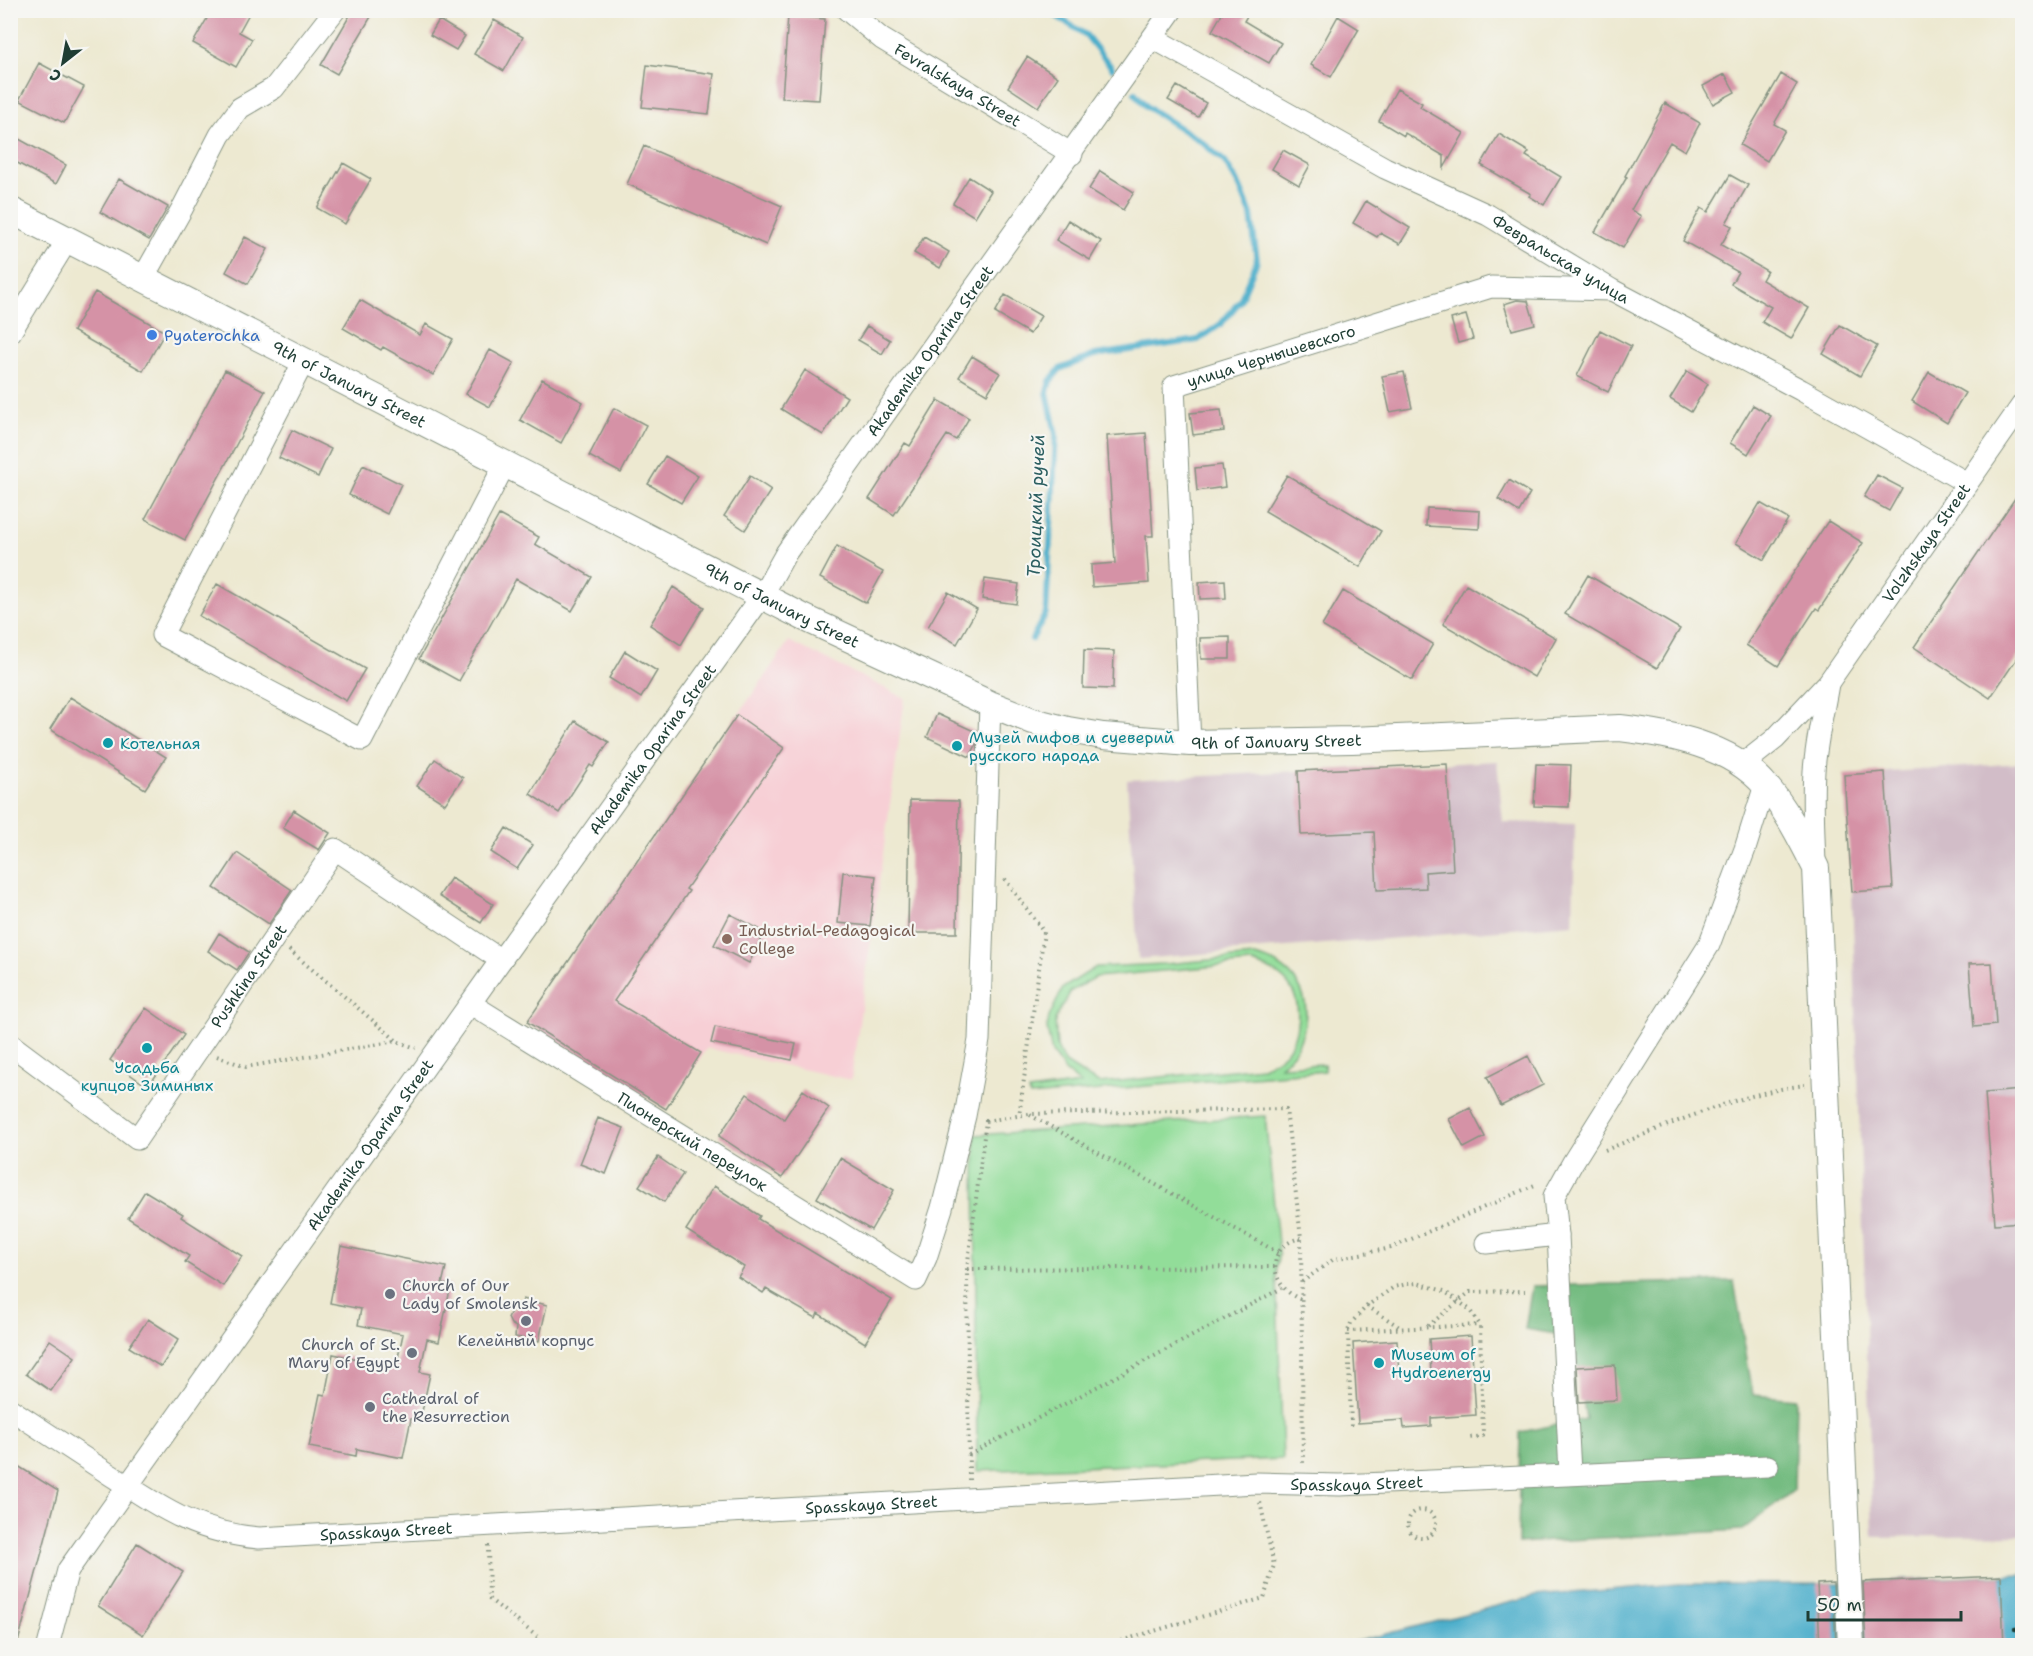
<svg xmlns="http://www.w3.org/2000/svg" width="2033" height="1656" viewBox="0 0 2033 1656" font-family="'Shantell Sans',sans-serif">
	<rect width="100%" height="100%" fill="#f6f6f2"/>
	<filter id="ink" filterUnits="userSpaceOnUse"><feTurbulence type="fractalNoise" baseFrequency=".0167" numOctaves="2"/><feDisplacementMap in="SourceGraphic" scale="12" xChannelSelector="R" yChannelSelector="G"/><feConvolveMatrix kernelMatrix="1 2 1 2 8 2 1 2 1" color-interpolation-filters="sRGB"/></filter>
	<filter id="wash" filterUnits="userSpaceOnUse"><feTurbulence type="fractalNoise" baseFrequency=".008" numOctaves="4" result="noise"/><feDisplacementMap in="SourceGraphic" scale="24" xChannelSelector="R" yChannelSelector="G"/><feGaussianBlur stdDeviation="1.35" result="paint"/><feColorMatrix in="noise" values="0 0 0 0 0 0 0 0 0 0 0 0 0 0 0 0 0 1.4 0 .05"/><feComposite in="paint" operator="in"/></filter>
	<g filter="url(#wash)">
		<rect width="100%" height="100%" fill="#ede9d1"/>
		<!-- built -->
		<path fill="#f7cfd5" d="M789 641 905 698 851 1080 707 1048 666 1109 527 1022Z"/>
		<!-- industrial -->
		<path fill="#d2bdc8" d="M1497 761 1503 822 1575 824 1573 924 1138 959 1127 780Z
			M2022 763V1535L1873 1537 1852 892 1844 775Z"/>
		<!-- green -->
		<path fill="#92dd99" stroke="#588d66" stroke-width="1.5" fill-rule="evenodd" d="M1255 956C1302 967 1318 1007 1296 1049 1293 1056 1285 1061 1280 1066L1324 1064 1325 1071 1030 1096 1029 1091 1081 1084 1065 1071 1052 1053 1047 1029 1049 1017 1063 988 1096 967 1165 964ZM1252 963C1266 967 1282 975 1291 988 1302 1006 1299 1036 1286 1052 1279 1059 1271 1063 1262 1067L1099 1083 1086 1076 1064 1062 1057 1047 1055 1020 1071 991 1096 977Z
			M1265 1116 1279 1253 1276 1267 1283 1459 977 1471 975 1135Z"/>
		<!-- forest -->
		<path fill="#75bc81" stroke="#4a7c5a" stroke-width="1.5" d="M1734 1281 1753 1395 1796 1399 1794 1490 1742 1530 1518 1543 1520 1432 1586 1419 1573 1337 1525 1329 1532 1286Z"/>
		<!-- water -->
		<path fill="#4caecb" stroke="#367680" stroke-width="1.5" d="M2022 1575V1645L1339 1646 1536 1596 1678 1584H1817Z"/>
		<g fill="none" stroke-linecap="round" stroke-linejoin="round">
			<!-- stream -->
			<path stroke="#4caecb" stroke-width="6" d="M1047 10 1086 35 1112 68
				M1032 639 1046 613 1056 435 1047 392 1050 381 1060 369 1095 355 1198 340 1221 324 1240 301 1257 261 1251 214 1240 187 1225 162 1202 142 1147 107 1135 93"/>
		</g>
		<g id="blocks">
			<!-- building -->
			<path fill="#d592a6" d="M212 10H251L239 32 252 39 236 67 193 43Z
				M353 10H375L337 74 321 65Z
				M1224 10H1237L1247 16 1244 21 1281 43 1269 63 1212 31Z
				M788 16 825 19 819 100 782 98Z
				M1338 16 1359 29 1331 77 1311 65Z
				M439 20 465 36 456 50 430 35Z
				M494 20 523 37 504 71 474 54Z
				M1027 57 1058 77 1038 107 1008 87Z
				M39 63 84 87 64 123 19 100Z
				M647 65 714 74 709 114 642 107Z
				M1725 74 1735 92 1713 104 1703 86Z
				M1781 74 1797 84 1774 124 1785 130 1767 161 1740 145Z
				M1177 86 1206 103 1198 117 1168 100Z
				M1397 89 1422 103 1420 107 1464 133 1444 168V156L1405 133 1404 136 1379 121Z
				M1665 103 1700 123 1685 151 1670 142 1631 210 1641 216 1623 248 1595 232 1627 177 1625 176Z
				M10 134 66 165 56 184 10 159Z
				M1499 134 1529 152 1526 156 1561 177 1544 205 1529 196 1531 194 1481 165Z
				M644 146 782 206 766 245 627 184Z
				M1283 150 1310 165 1299 185 1272 169Z
				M343 163 371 179 345 224 317 208Z
				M1100 171 1134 192 1123 210 1089 189Z
				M1730 175 1748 185 1726 223 1732 226 1721 245 1767 271 1762 280 1809 308 1791 339 1762 322 1771 307 1731 284 1738 272 1683 241 1701 208 1708 212Z
				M969 177 991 191 975 217 953 203Z
				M119 179 168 207 149 240 100 212Z
				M1366 201 1410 228 1400 244 1380 233 1377 237 1353 223Z
				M1068 220 1101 241 1090 260 1056 240Z
				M245 237 268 249 248 284 226 272Z
				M924 237 949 252 940 268 914 253Z
				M95 292 165 332 143 371 73 331Z
				M1005 295 1041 316 1030 334 995 313Z
				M360 300 420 335 426 324 453 339 433 375 383 347 381 350 343 328Z
				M1517 300 1528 301 1535 324 1512 330 1504 304Z
				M1466 315 1473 339 1458 343 1451 319Z
				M1840 325 1877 346 1860 376 1823 354Z
				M867 326 890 340 882 354 858 340Z
				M1600 330 1631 346 1608 392 1577 376Z
				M490 350 514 363 490 407 466 394Z
				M972 356 1000 373 987 394 959 377Z
				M225 370 265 391 185 540 145 519Z
				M805 370 847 397 823 435 781 409Z
				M1687 371 1708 384 1691 412 1670 399Z
				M1404 372 1412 408 1390 412 1382 376Z
				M1929 372 1965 393 1947 423 1912 401Z
				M542 379 583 402 561 443 520 420Z
				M938 400 969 418 956 440 947 435 894 515 869 499 905 443 910 446Z
				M1753 405 1771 416 1748 454 1730 443Z
				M614 408 646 425 621 473 589 456Z
				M1221 410 1224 431 1193 435 1190 413Z
				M292 430 331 449 318 477 279 458Z
				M1146 433 1153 536H1146L1149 583 1092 587 1091 565 1115 563 1107 436Z
				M665 456 698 476 681 503 648 484Z
				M363 465 401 484 387 514 349 495Z
				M1222 465 1225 487 1197 491 1195 468Z
				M1287 475 1381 531 1360 567 1265 511Z
				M1877 475 1902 488 1889 511 1864 497Z
				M750 476 771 490 745 530 724 516Z
				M1509 480 1530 493 1519 512 1498 499Z
				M2022 488V651L1990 698 1914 647Z
				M1760 503 1788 519 1764 560 1736 543Z
				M1427 508 1480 511 1479 529 1426 526Z
				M499 515 539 537 535 544 592 577 572 611 516 579 459 681 419 659Z
				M1828 521 1863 543 1819 610 1816 608 1778 666 1746 645Z
				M837 546 883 572 866 603 820 578Z
				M1588 575 1680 629 1657 668 1565 614Z
				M985 579 1019 584 1016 604 982 599Z
				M1225 580 1226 598 1200 599 1199 582Z
				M217 584 365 669 346 701 199 616Z
				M1466 585 1556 638 1534 677 1443 624Z
				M673 587 704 607 681 645 650 625Z
				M1343 591 1433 644 1412 680 1322 626Z
				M948 592 977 609 957 644 928 627Z
				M1230 637V659H1201L1200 638Z
				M1084 650 1114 651 1113 689 1083 688Z
				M625 651 657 671 641 698 609 678Z
				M70 697 166 757 145 789 50 729Z
				M937 714 976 732V745L970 757 927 737Z
				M737 715 784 748 686 889 689 891 614 1001 701 1053 666 1109 527 1022Z
				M575 721 609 742 593 767 590 765 559 813 530 794Z
				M435 759 463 778 445 804 417 786Z
				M1447 764 1453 870 1425 872 1426 888 1377 890 1374 832 1301 835 1298 771Z
				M1536 764 1571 765 1569 807 1534 806Z
				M1885 772 1893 889 1852 892 1844 775Z
				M910 800 959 801 957 933H908Z
				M294 810 330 833 319 850 283 828Z
				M506 828 533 845 517 869 491 852Z
				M237 853 292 890 269 924 214 888Z
				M843 872 876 876 870 926 838 923Z
				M451 878 493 904 481 923 439 896Z
				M730 914 765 932 749 963 714 945Z
				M219 933 249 952 237 970 208 951Z
				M1992 963 1996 1025 1974 1027 1969 964Z
				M146 1008 184 1035 148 1087 110 1060Z
				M715 1027 796 1044 792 1060 711 1043Z
				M1528 1056 1543 1085 1501 1106 1487 1077Z
				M803 1090 829 1108 782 1178 719 1136 747 1094 784 1119Z
				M2022 1090V1222L1995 1224 1985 1093Z
				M1470 1108 1485 1137 1464 1148 1449 1119Z
				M598 1118 624 1128 606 1174 580 1164Z
				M658 1157 683 1174 664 1202 639 1186Z
				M840 1158 894 1190 871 1230 817 1198Z
				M714 1186 760 1216 758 1219 892 1300 865 1343 818 1313 816 1318 766 1289 763 1293 738 1277 744 1267 686 1230Z
				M145 1191 183 1214 181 1217 242 1256 223 1286 185 1262 189 1256 128 1218Z
				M341 1246 446 1267 442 1284 451 1285 439 1342 427 1339 420 1372 430 1374 420 1421 411 1419 403 1458 357 1449 356 1456 309 1447 320 1394 325 1395 333 1354 396 1367 403 1334 358 1325 361 1309 330 1303Z
				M523 1299 547 1305 539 1341 515 1337 516 1327 511 1324 508 1318 511 1311 522 1304Z
				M148 1319 179 1339 161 1367 129 1347Z
				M1471 1336 1476 1415 1431 1418V1426L1404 1428 1403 1420 1358 1423 1353 1343 1397 1340 1399 1375 1431 1373 1429 1339Z
				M50 1340 75 1357 51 1391 26 1374Z
				M1615 1365 1617 1400 1579 1402 1577 1367Z
				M10 1461 58 1491 17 1646H10Z
				M137 1543 183 1572 143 1635 98 1606Z
				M2001 1576 2004 1646H1866L1863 1582Z
				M1833 1583 1836 1646H1820L1817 1584Z"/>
		</g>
	</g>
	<g filter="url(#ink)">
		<use href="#blocks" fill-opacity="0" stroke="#869382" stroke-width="1.5"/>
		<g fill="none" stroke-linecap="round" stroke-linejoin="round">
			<defs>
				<g id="minor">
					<path id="s1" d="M847 10 882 39 1072 154"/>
					<path id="s2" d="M1153 38 1385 168 1488 215 1612 290 1801 390 1967 483"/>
					<path d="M143 278 183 207 220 135 240 108 274 88 335 10"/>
					<path d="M10 333 68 239"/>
					<path d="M304 361 162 635 362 740 505 464"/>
					<path id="s3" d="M1190 743 1174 386 1491 287 1611 290"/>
					<path id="s4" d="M1742 765 1775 739 1828 683 2022 405"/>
					<path d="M1815 864C1814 833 1812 802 1814 771 1816 742 1823 713 1828 684"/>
					<path id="s5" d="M471 1004 916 1280 926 1258 942 1208 965 1116 979 1040 990 704"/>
					<path id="s6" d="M10 1044 137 1139 335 849 501 960"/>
					<path d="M1558 1235 1570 1473"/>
					<path d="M1486 1243 1558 1235 1554 1196 1573 1162 1709 945 1745 849 1765 785"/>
					<path id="s7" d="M10 1409C42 1430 74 1451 106 1472 160 1507 193 1532 259 1538L1256 1483 1340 1485 1768 1466"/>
					<path id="s8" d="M48 1646 68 1570 501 960 762 596 786 553 1172 10"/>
				</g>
				<g id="major">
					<path id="s9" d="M10 210 805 618 990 704 1033 721 1068 730 1103 736 1190 743 1352 740 1620 728C1671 734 1731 745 1766 786 1787 810 1801 839 1816 868L1851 1646"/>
				</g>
			</defs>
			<!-- minor casing -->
			<use href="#minor" stroke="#869382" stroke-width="23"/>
			<!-- major casing -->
			<use href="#major" stroke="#869382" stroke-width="28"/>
			<!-- path -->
			<path stroke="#869382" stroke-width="4" stroke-dasharray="1.5 4.5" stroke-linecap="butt" d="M1005 879 1044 932 1019 1116
				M289 950 396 1040
				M217 1056 246 1067 396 1041 416 1048
				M1030 1115 1279 1253
				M1605 1150C1670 1125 1736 1094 1805 1085
				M1301 1238C1263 1246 1270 1288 1302 1300
				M967 1269 1276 1267
				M1302 1282 1334 1259 1391 1248 1537 1184
				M1367 1306 1401 1328
				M1428 1326 1470 1292 1525 1291
				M1348 1331 1479 1325
				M1351 1426 1348 1331 1351 1323 1367 1306 1394 1287 1407 1284 1417 1283 1444 1291 1469 1309 1480 1325 1483 1436 1468 1438
				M969 1455 1282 1288
				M969 1480 967 1269 986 1121 1029 1114 1286 1109 1301 1238 1303 1465
				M1408 1524a14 14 0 1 1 28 0a14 14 0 1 1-28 0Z
				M488 1545 489 1599 539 1638 536 1646
				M1104 1646 1264 1598 1274 1565 1260 1502"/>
			<!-- minor -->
			<use href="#minor" stroke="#fff" stroke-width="21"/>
			<!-- major -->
			<use href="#major" stroke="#fff" stroke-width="26"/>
			<!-- rail -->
			<path stroke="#1f3d34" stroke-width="4.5" d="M2015 1629H2022"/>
		</g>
	</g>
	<!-- markers -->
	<circle fill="#3f7fe0" stroke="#f6f6f2" stroke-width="2" cx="152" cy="335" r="6"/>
	<g fill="#0f9aa8" stroke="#f6f6f2" stroke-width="2">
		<circle cx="108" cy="743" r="6"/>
		<circle cx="957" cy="746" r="6"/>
		<circle cx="147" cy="1048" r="6"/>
		<circle cx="1379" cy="1363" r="6"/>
	</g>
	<circle fill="#8d6e63" stroke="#f6f6f2" stroke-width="2" cx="727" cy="939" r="6"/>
	<g fill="#6b7280" stroke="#f6f6f2" stroke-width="2">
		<circle cx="390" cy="1294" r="6"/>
		<circle cx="526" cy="1321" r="6"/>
		<circle cx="412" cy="1353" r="6"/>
		<circle cx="370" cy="1407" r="6"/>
	</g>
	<g text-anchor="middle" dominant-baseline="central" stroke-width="4.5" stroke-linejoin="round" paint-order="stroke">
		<!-- street labels -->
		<g font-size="16" fill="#1f3d34" stroke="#f6f6f2">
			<text stroke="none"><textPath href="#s1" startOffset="134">Fevralskaya Street</textPath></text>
			<text stroke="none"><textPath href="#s2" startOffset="464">Февральская улица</textPath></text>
			<text stroke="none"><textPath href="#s8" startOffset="1572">Akademika Oparina Street</textPath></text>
			<text stroke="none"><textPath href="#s3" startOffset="459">улица Чернышевского</textPath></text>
			<text stroke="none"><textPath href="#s9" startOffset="381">9th of January Street</textPath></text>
			<text stroke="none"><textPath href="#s4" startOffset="290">Volzhskaya Street</textPath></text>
			<text stroke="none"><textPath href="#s9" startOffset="867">9th of January Street</textPath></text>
			<text stroke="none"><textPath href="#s9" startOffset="1389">9th of January Street</textPath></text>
			<text stroke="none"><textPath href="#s8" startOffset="1086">Akademika Oparina Street</textPath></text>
			<text stroke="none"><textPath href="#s6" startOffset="356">Pushkina Street</textPath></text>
			<text stroke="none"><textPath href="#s5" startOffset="261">Пионерский переулок</textPath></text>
			<text stroke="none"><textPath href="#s8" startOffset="600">Akademika Oparina Street</textPath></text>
			<text stroke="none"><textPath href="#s7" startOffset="1383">Spasskaya Street</textPath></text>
			<text stroke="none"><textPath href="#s7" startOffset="897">Spasskaya Street</textPath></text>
			<text stroke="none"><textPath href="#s7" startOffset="411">Spasskaya Street</textPath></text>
		</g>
		<!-- shop labels -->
		<g font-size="16" fill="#366cbe" stroke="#f6f6f2" text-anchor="start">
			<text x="164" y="335">Pyaterochka</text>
		</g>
		<!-- culture labels -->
		<g font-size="16" fill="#0d838f" stroke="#f6f6f2" text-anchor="start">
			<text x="969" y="737">Музей мифов и суеверий<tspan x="969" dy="18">русского народа</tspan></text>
			<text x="120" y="743">Котельная</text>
			<text x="147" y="1067" text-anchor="middle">Усадьба<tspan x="147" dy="18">купцов Зиминых</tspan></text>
			<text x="1391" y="1354">Museum of<tspan x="1391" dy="18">Hydroenergy</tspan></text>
		</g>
		<!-- education labels -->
		<g font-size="16" fill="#785e54" stroke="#f6f6f2" text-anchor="start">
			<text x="739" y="930">Industrial-Pedagogical<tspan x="739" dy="18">College</tspan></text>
		</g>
		<!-- worship labels -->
		<g font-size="16" fill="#5b616d" stroke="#f6f6f2" text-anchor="start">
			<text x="402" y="1285">Church of Our<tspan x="402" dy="18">Lady of Smolensk</tspan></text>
			<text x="526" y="1340" text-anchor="middle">Келейный корпус</text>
			<text x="400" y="1344" text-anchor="end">Church of St.<tspan x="400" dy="18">Mary of Egypt</tspan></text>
			<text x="382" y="1398">Cathedral of<tspan x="382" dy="18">the Resurrection</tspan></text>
		</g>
		<!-- water labels -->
		<g font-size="18" font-style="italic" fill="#2c5f61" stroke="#f6f6f2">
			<text transform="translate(1036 506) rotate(-88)">Троицкий ручей</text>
		</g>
	</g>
	<!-- margin -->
	<rect width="2033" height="1656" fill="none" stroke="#f6f6f2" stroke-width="36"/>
	<!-- north arrow -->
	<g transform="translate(63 63) rotate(211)" stroke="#f6f6f2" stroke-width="4.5" paint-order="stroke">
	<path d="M0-4.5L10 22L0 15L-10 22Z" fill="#1f3d34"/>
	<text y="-9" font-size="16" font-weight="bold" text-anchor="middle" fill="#1f3d34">С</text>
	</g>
	<!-- scale -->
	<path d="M1808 1611v9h153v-9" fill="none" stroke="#1f3d34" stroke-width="3"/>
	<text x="1817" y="1611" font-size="18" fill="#1f3d34" stroke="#f6f6f2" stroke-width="4.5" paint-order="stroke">50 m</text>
</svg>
